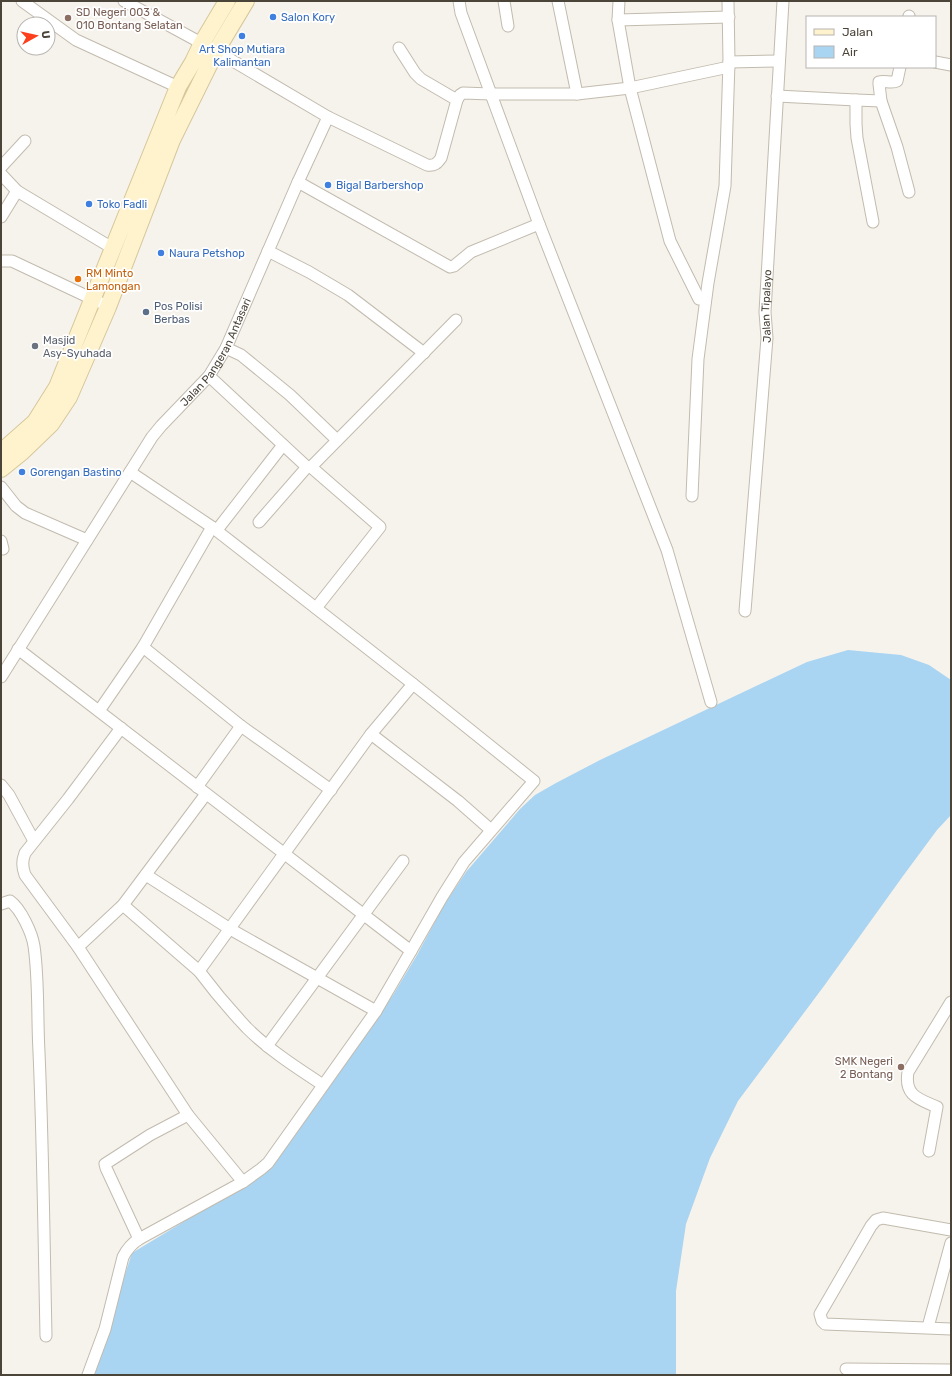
<svg xmlns="http://www.w3.org/2000/svg" width="952" height="1376" viewBox="0 0 952 1376" font-family="Rubik,sans-serif">
	<rect width="100%" height="100%" fill="#f6f3ec"/>
	<!-- water -->
	<path fill="#a9d4f2" d="M848 650 901 655 929 665 951 680V815L937 830 903 876 824 986 738 1101 710 1158 686 1224 676 1291V1375H92L132 1253 269 1170 315 1107 393 995 417 955 444 905 466 872 520 809 535 795 556 783 600 760 807 662Z"/>
	<g fill="none" stroke-linecap="round" stroke-linejoin="round">
		<defs>
			<g id="street">
				<path d="M22 1 76 40 178 87"/>
				<path d="M459 1 461 13 539 224 667 550 711 702"/>
				<path d="M504 1 508 26"/>
				<path d="M558 1 577 94"/>
				<path d="M619 1 618 20 729 17"/>
				<path d="M909 17V16"/>
				<path d="M618 20 630 88 670 241 699 299"/>
				<path d="M399 48 415 73 421 79 457 100"/>
				<path d="M729 62 779 61"/>
				<path d="M935 62 951 65"/>
				<path d="M900 67 897 81C891 84 885 80 879 82V84L881 101 897 147 909 192"/>
				<path d="M777 96 856 100V124L857 138 873 222"/>
				<path d="M856 100 881 101"/>
				<path d="M328 117 427 165C434 166 437 164 441 158L457 100 460 95 463 93 491 94H577L630 88 729 67"/>
				<path d="M1 167 25 141"/>
				<path d="M1 174 17 191 114 249"/>
				<path d="M298 182 450 267 454 266 471 252 539 224"/>
				<path d="M1 217 17 191"/>
				<path d="M268 251 309 272 348 295 424 353"/>
				<path d="M1 261H12L99 302"/>
				<path d="M226 348 241 355 290 395 337 440"/>
				<path d="M209 376 307 467H311L380 527 316 608"/>
				<path d="M311 467 456 320"/>
				<path d="M1 487 16 506 25 513 87 540"/>
				<path d="M692 496 698 359 708 283 725 186 729 62 728 1"/>
				<path d="M259 522 307 467"/>
				<path d="M217 530 283 445"/>
				<path d="M1 541 3 549"/>
				<path id="s1" d="M745 611 767 338 765 312 783 1"/>
				<path d="M143 647 241 726 331 790"/>
				<path d="M18 649 411 951"/>
				<path id="s2" d="M1 677 152 437 161 426 209 376 226 348 298 182 328 117 216 51 124 1"/>
				<path d="M99 711 143 647 212 527"/>
				<path d="M121 728 68 799 25 853C22 861 22 866 25 875L78 947 188 1115 243 1182"/>
				<path d="M371 734 458 801 491 830"/>
				<path d="M1 785 9 795 34 841"/>
				<path d="M197 787 241 726"/>
				<path d="M146 875 230 929 376 1011"/>
				<path d="M1 904 10 901C21 909 32 933 34 946 39 981 37 1017 39 1052 43 1146 44 1241 46 1336"/>
				<path d="M123 905 199 971 371 734 413 684"/>
				<path d="M78 947 123 905 206 794"/>
				<path d="M199 971C214 991 230 1010 247 1028 269 1050 297 1068 323 1085"/>
				<path d="M267 1046 403 861"/>
				<path d="M929 1151 937 1107C919 1099 904 1096 908 1072L951 1002"/>
				<path d="M951 1230 883 1218 876 1220 871 1226 820 1314 822 1321 825 1324 951 1329"/>
				<path d="M139 1239 106 1168 105 1164 150 1135 188 1115"/>
				<path d="M928 1327 951 1243"/>
				<path d="M846 1369 951 1370"/>
				<path d="M88 1375 105 1329 123 1257C127 1249 131 1244 139 1239L243 1182 261 1169 268 1163 376 1011 411 951 442 897 464 862 534 781 413 684 212 527 130 472"/>
			</g>
			<path id="secondary" d="M1 452 35 422 57 387 178 87 193 62 202 43 227 1
				M1 469 22 452 51 424 69 397 108 307 172 140 216 51 246 1"/>
		</defs>
		<!-- street casing -->
		<use href="#street" stroke="#c2bbae" stroke-width="13"/>
		<!-- secondary casing -->
		<use href="#secondary" stroke="#d6c79b" stroke-width="18"/>
		<!-- street -->
		<use href="#street" stroke="#fff" stroke-width="11"/>
		<!-- secondary -->
		<use href="#secondary" stroke="#fff3cd" stroke-width="16"/>
	</g>
	<!-- markers -->
	<g fill="#3f7fe0" stroke="#fff" stroke-width="1.5">
		<circle cx="273" cy="17" r="4"/>
		<circle cx="242" cy="36" r="4"/>
		<circle cx="328" cy="185" r="4"/>
		<circle cx="89" cy="204" r="4"/>
		<circle cx="161" cy="253" r="4"/>
		<circle cx="22" cy="472" r="4"/>
	</g>
	<g fill="#8d6e63" stroke="#fff" stroke-width="1.5">
		<circle cx="68" cy="18" r="4"/>
		<circle cx="901" cy="1067" r="4"/>
	</g>
	<circle fill="#e8710a" stroke="#fff" stroke-width="1.5" cx="78" cy="279" r="4"/>
	<circle fill="#5c6f8a" stroke="#fff" stroke-width="1.5" cx="146" cy="312" r="4"/>
	<circle fill="#6b7280" stroke="#fff" stroke-width="1.5" cx="35" cy="346" r="4"/>
	<g text-anchor="middle" dominant-baseline="central" stroke-width="3.5" stroke-linejoin="round" paint-order="stroke">
		<!-- education labels -->
		<g font-size="11" fill="#785e54" stroke="#fff" text-anchor="start">
			<text x="76" y="12">SD Negeri 003 &amp;<tspan x="76" dy="13">010 Bontang Selatan</tspan></text>
			<text x="893" y="1061" text-anchor="end">SMK Negeri<tspan x="893" dy="13">2 Bontang</tspan></text>
		</g>
		<!-- shop labels -->
		<g font-size="11" fill="#366cbe" stroke="#fff" text-anchor="start">
			<text x="281" y="17">Salon Kory</text>
			<text x="242" y="49" text-anchor="middle">Art Shop Mutiara<tspan x="242" dy="13">Kalimantan</tspan></text>
			<text x="336" y="185">Bigal Barbershop</text>
			<text x="97" y="204">Toko Fadli</text>
			<text x="169" y="253">Naura Petshop</text>
			<text x="30" y="472">Gorengan Bastino</text>
		</g>
		<!-- food labels -->
		<g font-size="11" fill="#c56008" stroke="#fff" text-anchor="start">
			<text x="86" y="273">RM Minto<tspan x="86" dy="13">Lamongan</tspan></text>
		</g>
		<!-- service labels -->
		<g font-size="11" fill="#4e5e75" stroke="#fff" text-anchor="start">
			<text x="154" y="306">Pos Polisi<tspan x="154" dy="13">Berbas</tspan></text>
		</g>
		<!-- street labels -->
		<g font-size="11" fill="#4b4439" stroke="#fff">
			<text stroke="none"><textPath href="#s1" startOffset="306">Jalan Tipalayo</textPath></text>
			<text stroke="none"><textPath href="#s2" startOffset="391">Jalan Pangeran Antasari</textPath></text>
		</g>
		<!-- worship labels -->
		<g font-size="11" fill="#5b616d" stroke="#fff" text-anchor="start">
			<text x="43" y="340">Masjid<tspan x="43" dy="13">Asy-Syuhada</tspan></text>
		</g>
	</g>
	<!-- border -->
	<rect width="952" height="1376" fill="none" stroke="#4b4439" stroke-width="4"/>
	<!-- legend -->
	<rect x="806" y="16" width="130" height="52" fill="#ffffff" stroke="#b7b4b0"/>
	<rect x="814" y="29" width="20" height="6" fill="#fff3cd" stroke="#b7b4b0"/>
	<text x="842" y="36" font-size="12" fill="#4b4439">Jalan</text>
	<rect x="814" y="46" width="20" height="12" fill="#a9d4f2" stroke="#b7b4b0"/>
	<text x="842" y="56" font-size="12" fill="#4b4439">Air</text>
	<!-- north arrow -->
	<g transform="translate(36 36) rotate(82)"><circle r="19" fill="#ffffff" stroke="#b7b4b0"/>
	<path d="M0-3L7 15L0 10L-7 15Z" fill="#fc3f1d"/>
	<text y="-6" font-size="11" font-weight="bold" text-anchor="middle" fill="#4b4439">U</text>
	</g>
</svg>
